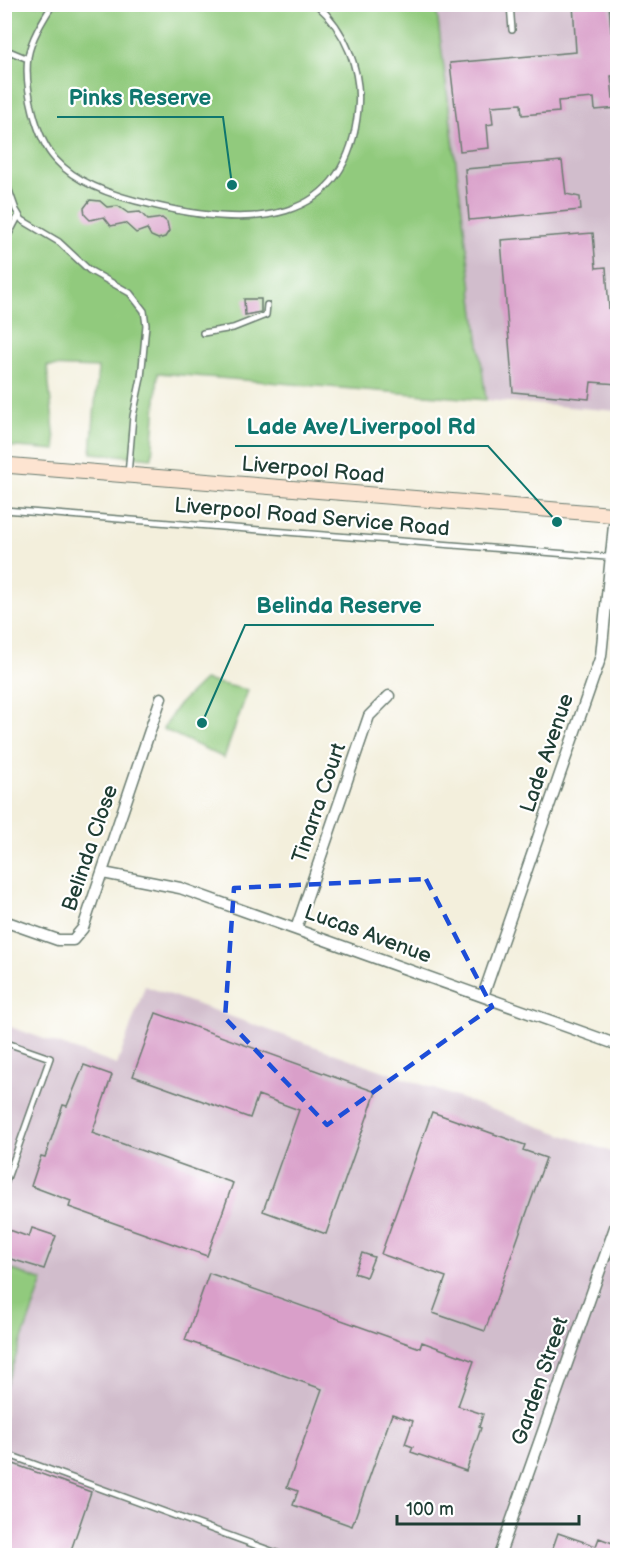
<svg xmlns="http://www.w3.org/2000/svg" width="622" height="1560" viewBox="0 0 622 1560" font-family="'Balsamiq Sans',sans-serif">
	<rect width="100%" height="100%" fill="#fff"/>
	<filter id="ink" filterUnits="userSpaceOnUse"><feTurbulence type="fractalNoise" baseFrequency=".0167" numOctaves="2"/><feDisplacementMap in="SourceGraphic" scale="12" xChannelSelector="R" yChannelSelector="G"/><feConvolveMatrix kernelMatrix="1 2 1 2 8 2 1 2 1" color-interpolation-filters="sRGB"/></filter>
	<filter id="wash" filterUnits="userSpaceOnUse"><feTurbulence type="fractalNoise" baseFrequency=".008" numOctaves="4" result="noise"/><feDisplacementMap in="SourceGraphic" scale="24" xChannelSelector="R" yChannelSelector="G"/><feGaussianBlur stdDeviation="1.35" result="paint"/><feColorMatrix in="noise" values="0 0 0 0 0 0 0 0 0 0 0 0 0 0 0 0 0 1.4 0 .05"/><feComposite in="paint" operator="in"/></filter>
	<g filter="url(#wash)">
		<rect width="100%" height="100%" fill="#f3efdc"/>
		<!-- industrial -->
		<path fill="#d1bdcc" d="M436 5H617V411L486 400Z
			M145 986 617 1154V1555H5V1387L42 1281 5 1267V1025L117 1065Z"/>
		<!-- green -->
		<path fill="#91ca7d" stroke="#588458" stroke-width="1.5" d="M4 5H436L486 400 158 373 152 458 91 453 98 368 47 366 56 450 5 446Z
			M204 680 248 690 224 758 163 729 178 705Z
			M5 1267 43 1281 5 1387 4 1267Z"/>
		<g id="blocks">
			<!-- building -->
			<path fill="#d99fc9" d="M573 4H609L611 32 618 31V76H611L613 98H618V108L595 110 594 98 558 101 559 112 522 115 521 104 491 106 493 124 487 125 489 148 460 151 450 63 576 52Z
				M562 161 566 194 580 197 581 210 469 220 465 169Z
				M90 200 100 201 107 207 118 206 128 213 140 212 148 220 162 218 167 222 169 231 165 237 158 239 151 236 147 229 136 233 125 223 111 226 104 217 90 220 85 215 84 208Z
				M593 233 596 268 606 267 609 309 618 308V384L591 382 589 399 513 392 501 240Z
				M244 299H261V312L245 315Z
				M156 1013 376 1092 326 1234 263 1211 299 1110 258 1095 250 1118 133 1076Z
				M84 1065 112 1075 92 1133 233 1183 207 1256 69 1207 71 1201 31 1186 41 1156 45 1157 63 1105 67 1106Z
				M432 1112 525 1145 523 1150 546 1158 485 1331 433 1313 446 1277 381 1254Z
				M4 1228 29 1237 32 1228 56 1236 44 1269 4 1257Z
				M362 1253 374 1257 366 1277 354 1273Z
				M209 1273 420 1348 422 1342 474 1361 458 1406 483 1414 479 1427 481 1428 466 1471 411 1452 413 1447 405 1444 413 1421 392 1414 352 1526 293 1505 298 1491 287 1487 322 1389 185 1340Z
				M11 1463 91 1492 69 1556H4V1466Z
				M558 1533 596 1546 599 1538 618 1545V1556H550Z"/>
		</g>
	</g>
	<g filter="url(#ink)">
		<use href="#blocks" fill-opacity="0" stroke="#697b6f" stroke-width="1.5"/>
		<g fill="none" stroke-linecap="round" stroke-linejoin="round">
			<defs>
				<path id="service" d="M53 4C43 20 31 39 28 57 24 86 36 139 56 160 79 186 121 198 153 205 245 227 347 230 358 109 362 71 345 29 316 4
					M510 4 512 30
					M4 49 28 59
					M4 176 16 210 22 220 59 242 89 270 130 293 144 311 146 325 141 378 133 416 128 475
					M4 243 19 215
					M203 333 233 328 266 315 267 305
					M4 510 618 558
					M4 1042 50 1058 4 1187
					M4 1459 12 1456 285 1556"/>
				<path id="minor" d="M103 873 180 888 618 1045
					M4 921 58 940H73L83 928 161 698
					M296 929 369 716 389 696
					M483 996 601 656 615 515
					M499 1556 618 1219"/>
				<path id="secondary" d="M4 465 618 515"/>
			</defs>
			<!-- service casing -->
			<use href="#service" stroke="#697b6f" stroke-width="8"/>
			<!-- minor casing -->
			<use href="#minor" stroke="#697b6f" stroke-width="13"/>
			<!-- secondary casing -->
			<use href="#secondary" stroke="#697b6f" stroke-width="17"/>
			<!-- service -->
			<use href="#service" stroke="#fff" stroke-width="5"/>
			<!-- minor -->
			<use href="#minor" stroke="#fff" stroke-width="10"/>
			<!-- secondary -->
			<use href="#secondary" stroke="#fde4d1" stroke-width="15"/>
		</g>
	</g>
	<!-- marked area -->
	<path fill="none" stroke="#1d4ed8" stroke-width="4.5" stroke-dasharray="12 8" stroke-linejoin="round" d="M426 879 492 1007 327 1125 225 1018 234 888Z"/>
	<g text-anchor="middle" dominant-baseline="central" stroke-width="4.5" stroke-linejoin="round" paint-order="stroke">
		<!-- street labels -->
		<g font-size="21" fill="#1f3d34" stroke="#fff">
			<text transform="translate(313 470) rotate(5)">Liverpool Road</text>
			<text transform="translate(312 517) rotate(5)">Liverpool Road Service Road</text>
			<text transform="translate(547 753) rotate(-71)">Lade Avenue</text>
			<text transform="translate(319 803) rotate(-71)">Tinarra Court</text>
			<text transform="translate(90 848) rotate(-71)">Belinda Close</text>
			<text transform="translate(368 934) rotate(20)">Lucas Avenue</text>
			<text transform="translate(540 1381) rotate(-71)">Garden Street</text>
		</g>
	</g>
	<!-- callouts -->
	<path fill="none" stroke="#0f766e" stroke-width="2" d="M232 185L223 117H57M557 522L488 446H235M202 723L245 625H434"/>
	<g fill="#0f766e" stroke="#fff" stroke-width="2">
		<circle cx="232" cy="185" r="6"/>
		<circle cx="557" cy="522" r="6"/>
		<circle cx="202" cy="723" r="6"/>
	</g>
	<g font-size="22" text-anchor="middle" font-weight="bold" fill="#0f766e" stroke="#fff" stroke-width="4.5" stroke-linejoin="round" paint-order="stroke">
		<text x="140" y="105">Pinks Reserve</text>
		<text x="361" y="434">Lade Ave/Liverpool Rd</text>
		<text x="339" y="613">Belinda Reserve</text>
	</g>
	<!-- margin -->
	<rect width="622" height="1560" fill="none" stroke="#fff" stroke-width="24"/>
	<!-- scale -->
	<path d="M397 1515v9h182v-9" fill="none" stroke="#1f3d34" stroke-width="3"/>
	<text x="406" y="1515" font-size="18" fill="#1f3d34" stroke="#ffffff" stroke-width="4.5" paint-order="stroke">100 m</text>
</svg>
